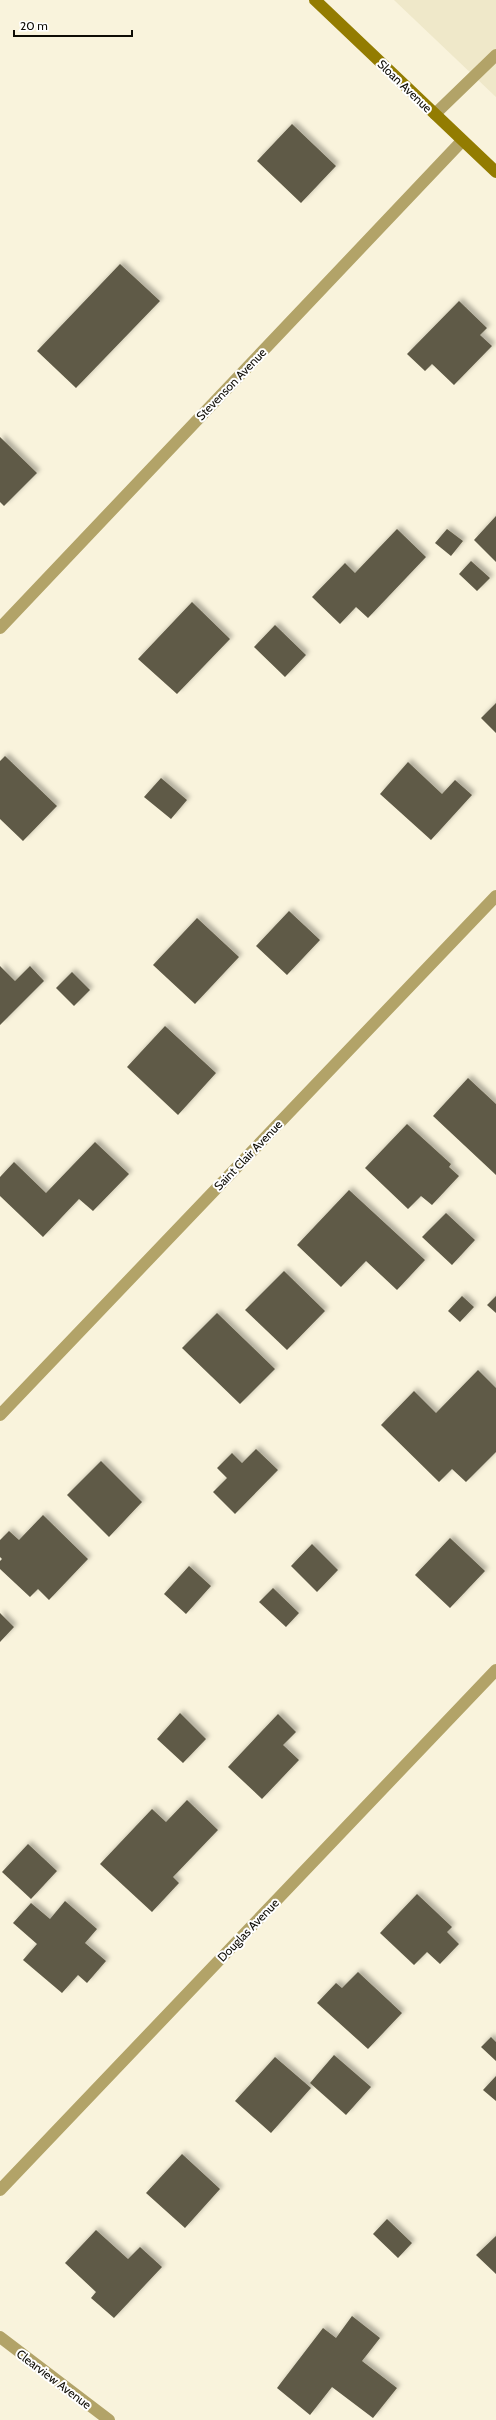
<svg xmlns="http://www.w3.org/2000/svg" width="496" height="2420" viewBox="0 0 496 2420" font-family="Cabin,sans-serif">
	<defs>
		<filter id="shadow"><feDropShadow dx="3.5" dy="-3.5" stdDeviation="2" flood-color="#0004"/></filter>
	</defs>
	<rect width="100%" height="100%" fill="#f9f3dc"/>
	<!-- built -->
	<path fill="#efe8c9" d="M394 0H496V97Z"/>
	<!-- building -->
	<path fill="#5f5a46" filter="url(#shadow)" d="M292 124 336 166 301 203 257 161Z
		M120 264 160 301 76 388 37 351Z
		M459 301 487 328 480 335 492 346 454 385 432 364 425 371 407 354Z
		M0 437 37 473 4 506 0 502Z
		M496 516V562L474 540Z
		M397 529 426 557 368 618 356 607 340 624 312 597 345 563 355 573Z
		M447 529 463 541 451 556 435 543Z
		M471 561 490 578 477 591 459 574Z
		M192 602 230 639 177 694 138 659Z
		M275 625 306 655 285 677 254 647Z
		M496 703V733L481 718Z
		M5 756 57 806 23 841 0 819V761Z
		M408 762 442 794 455 780 472 795 431 840 380 794Z
		M161 778 187 800 171 819 144 797Z
		M289 911 320 940 287 975 256 946Z
		M197 918 239 957 195 1004 153 965Z
		M0 966 15 981 30 966 44 981 0 1025Z
		M72 972 90 990 74 1006 56 988Z
		M165 1026 216 1073 178 1115 127 1067Z
		M468 1078 496 1104V1175L433 1116Z
		M407 1124 451 1164 449 1167 459 1176 432 1205 421 1196 408 1209 365 1168Z
		M95 1142 129 1174 93 1211 79 1199 43 1237 0 1196V1177L14 1162 46 1193Z
		M349 1190 425 1260 397 1290 366 1261 341 1287 297 1245Z
		M446 1213 475 1240 452 1265 422 1237Z
		M284 1271 325 1311 287 1350 245 1310Z
		M462 1296 474 1307 460 1322 448 1311Z
		M496 1296V1313L487 1305Z
		M217 1313 275 1369 240 1404 182 1348Z
		M478 1370 496 1388V1452L466 1482 452 1469 439 1482 381 1425 414 1391 436 1413Z
		M256 1449 278 1470 235 1514 213 1492 227 1478 217 1468 232 1453 242 1463Z
		M101 1461 142 1502 109 1537 67 1495Z
		M43 1515 88 1559 49 1600 38 1589 30 1597 0 1569V1561L2 1559 0 1557V1540L9 1531 19 1540Z
		M450 1538 485 1571 450 1608 415 1575Z
		M312 1544 338 1570 317 1592 291 1566Z
		M189 1566 211 1586 186 1614 164 1594Z
		M273 1588 299 1613 286 1627 259 1602Z
		M0 1613 14 1627 0 1642Z
		M180 1713 206 1739 183 1763 157 1739Z
		M278 1714 296 1732 283 1745 299 1760 262 1799 228 1767Z
		M187 1800 218 1830 173 1877 179 1883 152 1912 100 1864 152 1809 166 1822Z
		M28 1844 57 1871 31 1899 2 1872Z
		M417 1894 452 1927 447 1932 459 1944 440 1964 427 1952 414 1965 380 1933Z
		M65 1901 97 1929 85 1943 106 1961 87 1983 78 1975 62 1993 23 1960 37 1944 13 1923 31 1903 50 1919Z
		M358 1972 402 2013 368 2049 317 2003 336 1983 342 1988Z
		M491 2037 496 2042V2061L481 2047Z
		M334 2055 371 2087 346 2115 310 2083Z
		M275 2057 311 2088 271 2133 235 2101Z
		M496 2076V2101L483 2090Z
		M182 2154 220 2189 185 2228 146 2193Z
		M387 2219 412 2243 398 2258 373 2234Z
		M96 2230 128 2259 140 2247 162 2267 114 2318 91 2298 96 2292 65 2263Z
		M496 2236V2274L476 2255Z
		M352 2316 380 2338 362 2361 397 2388 373 2418 332 2387 310 2415 277 2388 323 2328 336 2338Z"/>
	<g fill="none" stroke-linecap="round" stroke-linejoin="round">
		<!-- service -->
		<path stroke="#b2a368" stroke-width="12" d="M435 114 496 55"/>
		<!-- minor -->
		<path stroke="#b2a368" stroke-width="12" d="M0 628 462 141
			M0 1415 496 896
			M0 2190 496 1670
			M0 2337 109 2420"/>
		<!-- secondary -->
		<path stroke="#937c01" stroke-width="12" d="M315 0 496 172"/>
	</g>
	<g text-anchor="middle" dominant-baseline="central" stroke-width="4" stroke-linejoin="round" paint-order="stroke">
		<!-- street labels -->
		<g font-size="12" fill="#0e0c05" stroke="#fff">
			<text transform="translate(405 86) rotate(44)">Sloan Avenue</text>
			<text transform="translate(231 384) rotate(-46)">Stevenson Avenue</text>
			<text transform="translate(248 1155) rotate(-46)">Saint Clair Avenue</text>
			<text transform="translate(248 1930) rotate(-46)">Douglas Avenue</text>
			<text transform="translate(54 2379) rotate(37)">Clearview Avenue</text>
		</g>
	</g>
	<!-- scale -->
	<path d="M14 30v6h118v-6" fill="none" stroke="#0e0c05" stroke-width="2"/>
	<text x="20" y="30" font-size="12" fill="#0e0c05" stroke="#ffffff" stroke-width="3" paint-order="stroke">20 m</text>
</svg>
